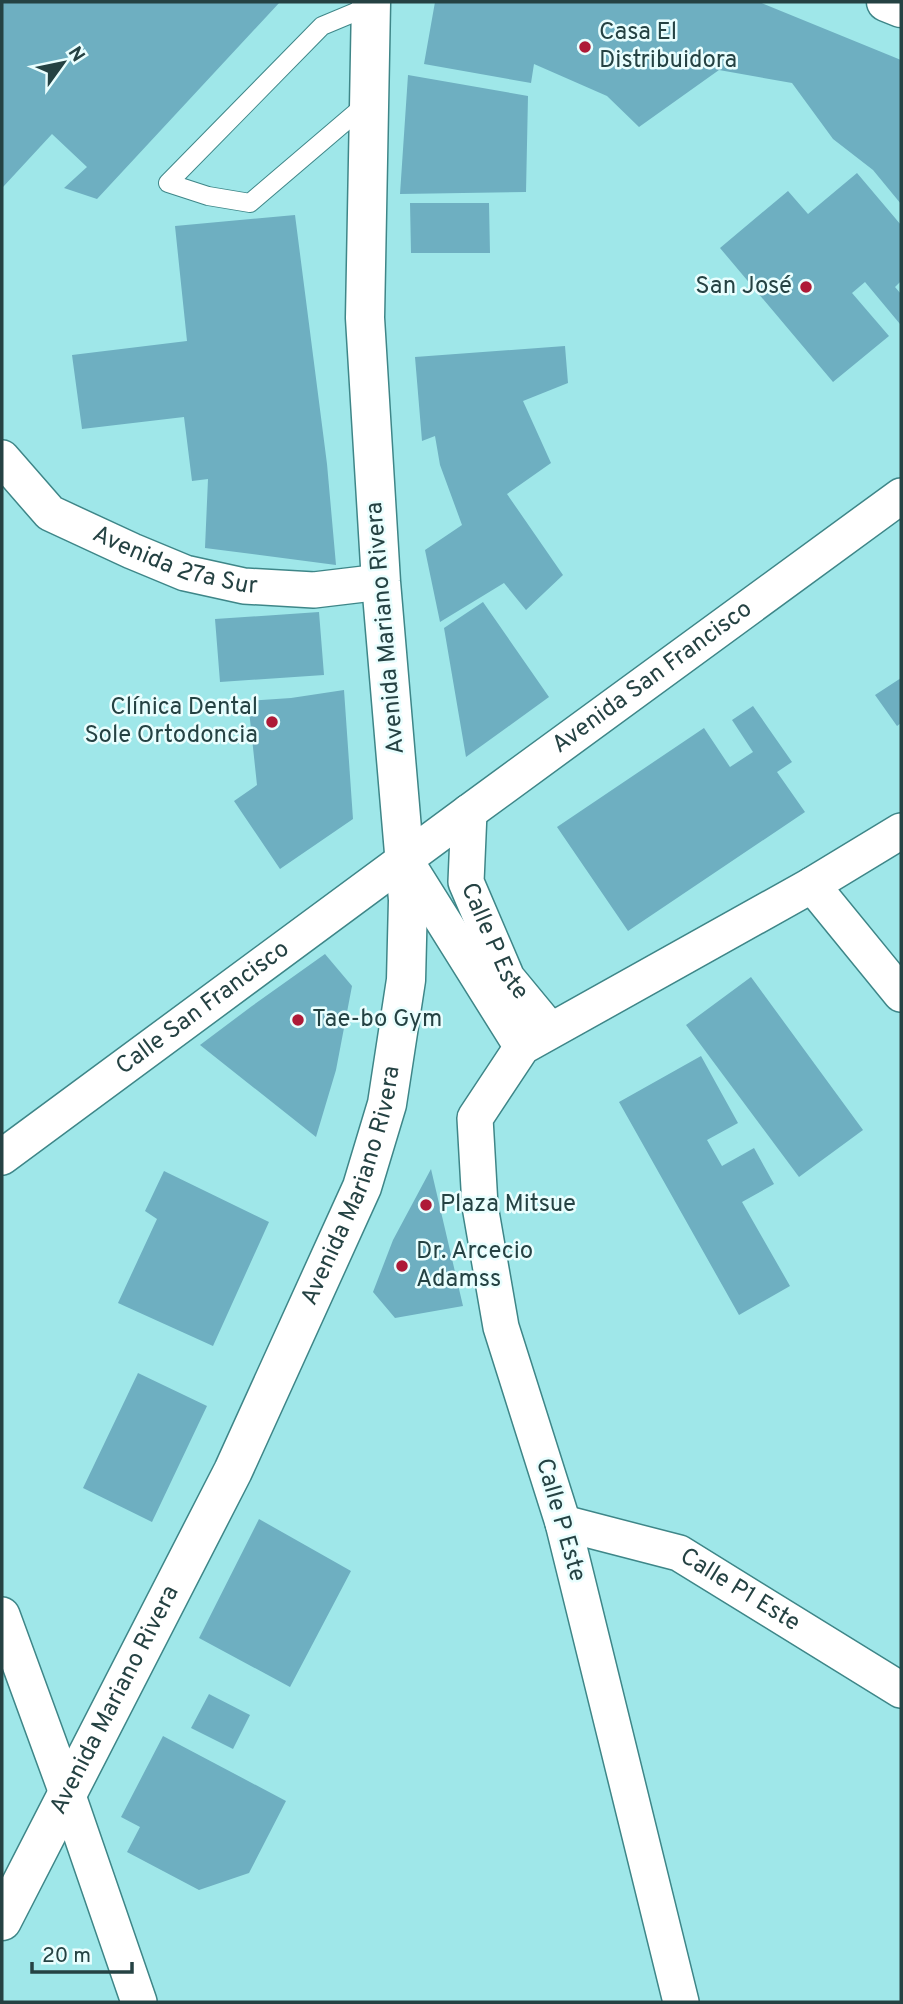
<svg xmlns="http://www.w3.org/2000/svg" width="903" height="2004" viewBox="0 0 903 2004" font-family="Overpass,sans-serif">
	<rect width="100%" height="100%" fill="#9fe7e9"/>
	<!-- building -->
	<path fill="#6eafc1" d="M2 2H280L97 199 64 188 87 167 52 134 3 187 2 185Z
		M435 2H759L901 60V204L873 170 833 139 792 83 719 70 639 127 607 96 534 64 531 83 424 64Z
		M408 75 528 96 526 192 400 194Z
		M857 173 901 225V281L895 287 901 294V322L900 324 865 282 852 293 889 336 833 382 720 248 788 191 808 214Z
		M410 203H489L490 253H411Z
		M295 215 327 464 336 565 205 548 208 479 192 481 184 417 82 429 72 355 187 341 175 226Z
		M565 346 568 383 523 401 551 463 507 494 563 575 526 610 504 583 440 622 425 550 462 525 440 465 435 436 422 441 415 357Z
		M483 602 549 697 466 757 444 628Z
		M319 612 324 675 220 682 215 619Z
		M901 678V723L897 726 875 695Z
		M344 690 353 819 280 869 234 801 257 785 248 701 291 698Z
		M753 706 792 762 777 772 805 812 628 931 557 827 704 728 730 767 753 752 732 720Z
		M325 954 352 986 336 1070 316 1137 200 1045 252 1006Z
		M751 977 863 1130 799 1177 686 1025Z
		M701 1056 738 1123 707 1140 722 1166 754 1148 774 1184 742 1202 790 1286 739 1315 619 1102Z
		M431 1169 463 1306 395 1318 373 1292 393 1240Z
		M164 1171 269 1222 213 1346 118 1303 157 1219 145 1211Z
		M138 1373 207 1406 152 1522 83 1488Z
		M259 1519 351 1571 290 1687 199 1638Z
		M209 1694 250 1715 233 1749 191 1728Z
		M163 1736 286 1801 249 1873 199 1890 127 1852 140 1827 121 1817Z"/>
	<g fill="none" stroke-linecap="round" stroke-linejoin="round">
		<defs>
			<path id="service" d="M366 104 250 203 208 196 168 183 322 26 370 6 368 4"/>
			<g id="minor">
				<path id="s1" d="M2 458 50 513 132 551 185 573 244 586 314 590 381 582"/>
				<path id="s2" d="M469 812 466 882 507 978 550 1030"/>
				<path d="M405 860 522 1047"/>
				<path d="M812 885 901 994"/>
				<path id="s3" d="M2 1157 469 812 901 496"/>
				<path id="s4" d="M563 1523 679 1553 901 1690"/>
				<path d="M2 1615 67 1793 139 2002"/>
				<path d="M681 2002 563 1523 501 1327 480 1206 475 1118 522 1047 812 885 901 831"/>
			</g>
			<g id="tertiary">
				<path id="s5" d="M2 1921 233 1471 362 1187 387 1104 406 980 408 900 381 582 365 318 371 2"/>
			</g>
			<path id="trunk" d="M886 2 901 8"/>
		</defs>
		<!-- service casing -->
		<use href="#service" stroke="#3e8688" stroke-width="20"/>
		<!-- minor casing -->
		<use href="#minor" stroke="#3e8688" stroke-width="38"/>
		<!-- tertiary casing -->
		<use href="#tertiary" stroke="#3e8688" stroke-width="41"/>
		<!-- trunk casing -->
		<use href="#trunk" stroke="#3e8688" stroke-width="41"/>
		<!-- service -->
		<use href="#service" stroke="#fff" stroke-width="18"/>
		<!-- minor -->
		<use href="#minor" stroke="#fff" stroke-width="35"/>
		<!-- tertiary -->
		<use href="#tertiary" stroke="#fff" stroke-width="38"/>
		<!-- trunk -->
		<use href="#trunk" stroke="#fff" stroke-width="38"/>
	</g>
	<!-- markers -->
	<g fill="#ae1a37" stroke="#e9fefe" stroke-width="2.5">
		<circle cx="585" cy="47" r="7"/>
		<circle cx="806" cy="287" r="7"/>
		<circle cx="272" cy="722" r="7"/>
		<circle cx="298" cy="1020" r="7"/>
		<circle cx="426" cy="1205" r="7"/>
		<circle cx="402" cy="1266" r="7"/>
	</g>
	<g text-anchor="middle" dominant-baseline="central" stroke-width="5" stroke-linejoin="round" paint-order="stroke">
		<!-- poi labels -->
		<g font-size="24" fill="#254243" stroke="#e9fefe" text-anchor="start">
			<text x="599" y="33">Casa El<tspan x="599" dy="28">Distribuidora</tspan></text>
			<text x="792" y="287" text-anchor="end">San José</text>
			<text x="258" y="708" text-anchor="end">Clínica Dental<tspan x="258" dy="28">Sole Ortodoncia</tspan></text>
			<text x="312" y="1020">Tae-bo Gym</text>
			<text x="440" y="1205">Plaza Mitsue</text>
			<text x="416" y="1252">Dr. Arcecio<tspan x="416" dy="28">Adamss</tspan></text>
		</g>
		<!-- street labels -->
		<g font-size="24" fill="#254243" stroke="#e9fefe">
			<text stroke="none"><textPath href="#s1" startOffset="208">Avenida 27a Sur</textPath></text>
			<text transform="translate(386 628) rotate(-95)">Avenida Mariano Rivera</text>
			<text stroke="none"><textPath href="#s3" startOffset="808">Avenida San Francisco</textPath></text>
			<text stroke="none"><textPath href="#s2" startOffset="136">Calle P Este</textPath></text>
			<text stroke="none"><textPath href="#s3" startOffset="250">Calle San Francisco</textPath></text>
			<text stroke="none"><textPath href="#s5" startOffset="816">Avenida Mariano Rivera</textPath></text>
			<text transform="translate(560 1520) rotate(74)">Calle P Este</text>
			<text stroke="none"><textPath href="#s4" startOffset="191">Calle P1 Este</textPath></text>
			<text stroke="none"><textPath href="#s5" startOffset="248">Avenida Mariano Rivera</textPath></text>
		</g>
	</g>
	<!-- border -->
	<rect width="903" height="2004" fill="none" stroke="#254243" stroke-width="7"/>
	<!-- north arrow -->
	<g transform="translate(63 63) rotate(57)" stroke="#e9fefe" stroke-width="5" paint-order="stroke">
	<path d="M0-5L12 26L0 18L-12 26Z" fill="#254243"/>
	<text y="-10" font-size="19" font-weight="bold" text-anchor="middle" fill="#254243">N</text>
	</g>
	<!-- scale -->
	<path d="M32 1962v10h100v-10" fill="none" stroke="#254243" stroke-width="3.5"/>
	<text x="42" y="1962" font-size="21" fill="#254243" stroke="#e9fefe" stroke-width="5" paint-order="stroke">20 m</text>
</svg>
